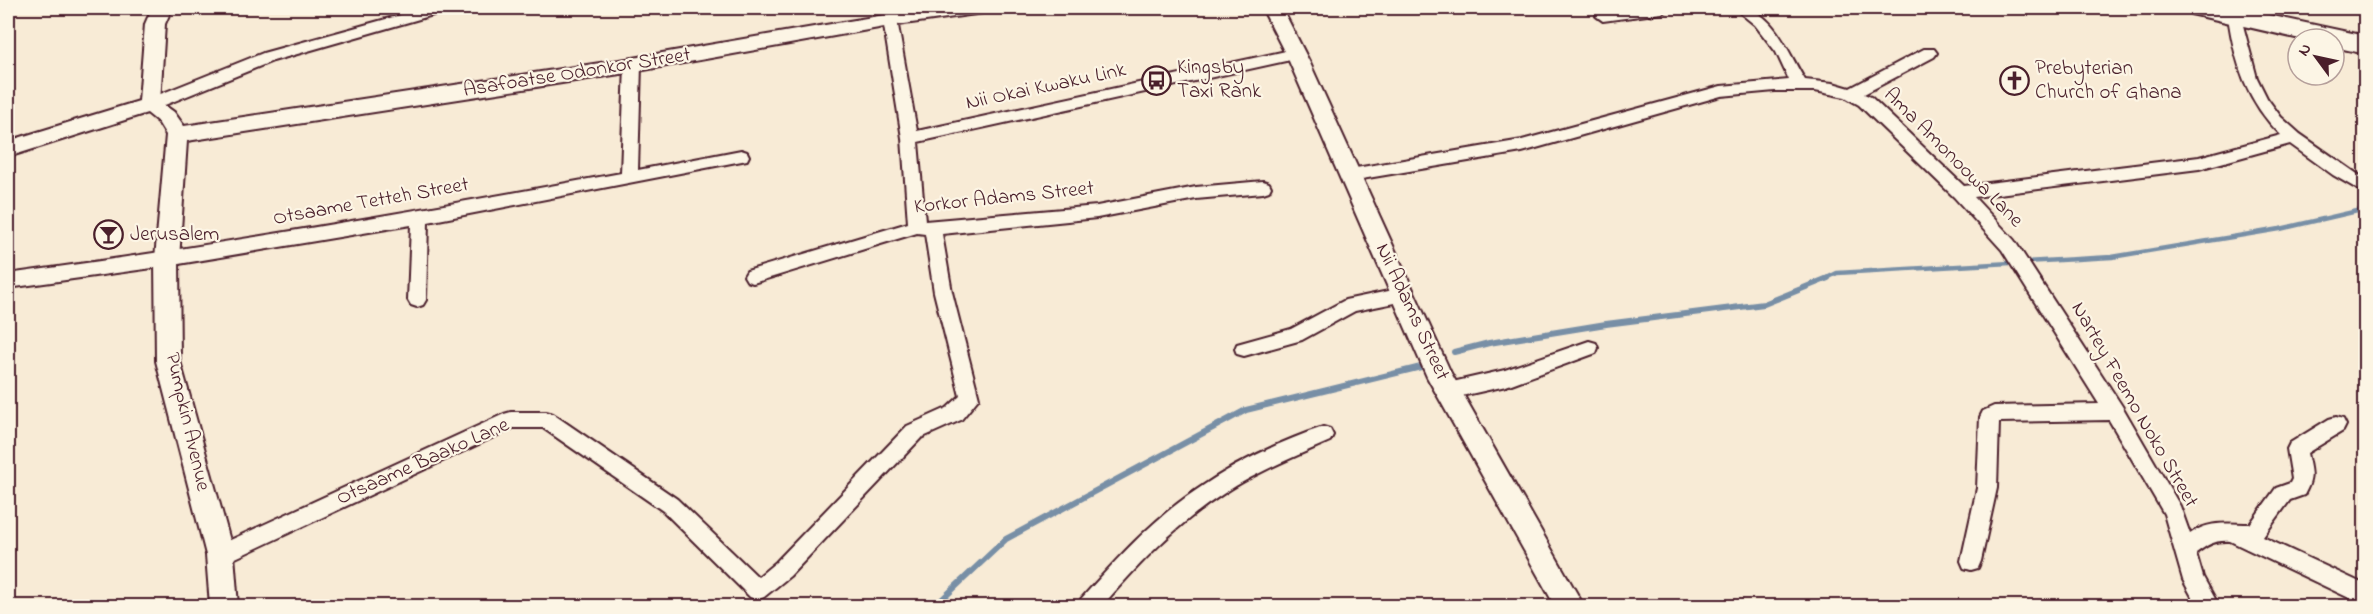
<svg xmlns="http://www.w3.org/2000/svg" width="2373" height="614" viewBox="0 0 2373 614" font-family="'Indie Flower',sans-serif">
	<rect width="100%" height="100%" fill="#f8ebd6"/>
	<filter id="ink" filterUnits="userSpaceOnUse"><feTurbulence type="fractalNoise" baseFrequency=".0167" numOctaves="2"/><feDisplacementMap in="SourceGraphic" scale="12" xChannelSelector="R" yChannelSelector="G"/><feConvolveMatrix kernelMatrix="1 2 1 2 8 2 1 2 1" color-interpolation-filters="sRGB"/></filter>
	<g filter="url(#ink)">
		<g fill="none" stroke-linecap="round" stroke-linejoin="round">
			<!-- stream-far1 -->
			<path stroke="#788fa6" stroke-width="4.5" d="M1825 279 1837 273 2112 257 2280 229 2366 209"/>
			<!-- stream -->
			<path stroke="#788fa6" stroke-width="6" d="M1454 352 1489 343 1606 324 1764 304 1828 278
				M935 606 1006 539 1246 410 1421 367"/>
			<defs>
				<path id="street" d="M426 8H449L447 11 273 61 155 109H143L141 105 143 101 263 53Z
					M1630 8H1669L1662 13 1603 21 1596 16 1603 11Z
					M1734 8C1772 4 1788 53 1805 80L1833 83 1850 88 1924 49H1934L1937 53 1934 57 1864 94 1871 97 1964 186 2199 157 2281 135C2247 102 2235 63 2228 17L2230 14H2240L2257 78 2267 98 2281 117 2300 134 2366 180V194L2333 175 2290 144 2199 169 1974 197 2014 240 2122 406 2180 506 2190 534C2209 520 2227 524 2250 524L2276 488 2290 483 2292 479 2287 449 2290 443 2329 419 2336 417 2343 419 2346 425 2343 431 2307 453C2311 473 2314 477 2304 495L2290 500 2263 537 2366 585V606L2230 541C2214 540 2208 545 2196 553L2203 577 2219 606H2197L2183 580 2164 514 2109 420 1999 422 1997 488 1981 561 1978 568 1971 570 1964 568 1961 561 1977 488 1980 417 1983 411 1994 406 2099 404 2002 250 1954 197 1859 105 1845 97 1815 91H1775L1721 96 1522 152 1350 181 1344 179 1342 175 1344 171 1350 169 1522 140 1721 86 1789 80 1776 52 1755 25Z
					M890 15 897 20 917 131 1295 49 1303 54 1295 59 918 142 925 221 1097 206 1196 187 1263 181 1269 183 1271 187 1269 191 1263 193 1196 199 1097 218 942 234 952 292 979 398 961 420 921 438 790 576 764 597 757 600 750 597 663 511 543 428H513L227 562 220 564 213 562 210 555 213 548 504 414 511 412H546L553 414 677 499 758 577 776 562 907 426 947 408 960 396 934 292 925 234 917 233 753 283 747 281 744 276 747 271 908 223 902 138 883 20Z
					M633 60 641 65 638 170 741 150 747 152 749 156 747 160 428 222 426 300 423 305 417 307 411 305 408 300 411 225 167 266 8 288V274C213 246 417 211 621 173L625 65Z
					M1403 288 1409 290 1412 295 1409 300 1355 311 1302 340 1244 356 1237 354 1235 349 1237 344 1291 329 1345 300Z
					M1589 341 1596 343 1598 348 1596 353 1506 386 1448 399 1441 397 1439 391 1441 385 1448 383 1505 370Z
					M1323 427 1330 429 1333 435 1330 441C1294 457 1256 472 1223 494 1176 524 1138 565 1102 606H1079L1081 599C1116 560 1152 520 1195 491 1233 464 1279 442 1323 427Z"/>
				<path id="secondary" d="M152 8H172L165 24 160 102 174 112 184 126 633 58 890 14 934 8H986L983 13 976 14 890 26 633 72 187 141 179 259 180 361 234 555 238 606H210L206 555 156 361 155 259 166 135 158 122 147 113 8 157V141L139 101 145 24Z
					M1262 8H1282L1309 61 1451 373 1584 606H1555L1427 377 1289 61Z"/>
				<path id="highway" d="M2187 8H2236L2366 36V54L2334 47V39H2300L2191 14Z"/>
			</defs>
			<!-- street casing -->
			<use href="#street" stroke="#4a1f2b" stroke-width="4"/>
			<!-- secondary casing -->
			<use href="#secondary" stroke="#4a1f2b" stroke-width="4"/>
			<!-- highway casing -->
			<use href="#highway" stroke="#4a1f2b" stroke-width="4"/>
			<!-- street -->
			<use href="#street" fill="#fcf5e5" fill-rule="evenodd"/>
			<!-- secondary -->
			<use href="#secondary" fill="#fcf5e5" fill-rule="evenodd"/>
			<!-- highway -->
			<use href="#highway" fill="#fcf5e5" fill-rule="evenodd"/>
		</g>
	</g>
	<!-- icons -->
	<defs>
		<symbol id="bus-ring" viewBox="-11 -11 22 22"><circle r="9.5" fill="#fcf5e5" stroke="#4a1f2b" stroke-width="1.5"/><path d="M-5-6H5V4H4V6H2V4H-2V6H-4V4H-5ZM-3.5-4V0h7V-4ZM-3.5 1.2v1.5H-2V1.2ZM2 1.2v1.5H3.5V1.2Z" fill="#4a1f2b"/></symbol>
		<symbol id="church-ring" viewBox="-11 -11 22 22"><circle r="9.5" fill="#fcf5e5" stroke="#4a1f2b" stroke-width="1.5"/><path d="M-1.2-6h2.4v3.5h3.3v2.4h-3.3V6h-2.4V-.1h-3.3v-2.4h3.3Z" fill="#4a1f2b"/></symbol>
		<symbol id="bar-ring" viewBox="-11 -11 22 22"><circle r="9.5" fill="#fcf5e5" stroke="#4a1f2b" stroke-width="1.5"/><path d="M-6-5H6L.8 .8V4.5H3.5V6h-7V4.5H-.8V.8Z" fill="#4a1f2b"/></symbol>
	</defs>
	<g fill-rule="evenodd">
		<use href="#bus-ring" x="1140" y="64" width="33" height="33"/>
		<use href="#church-ring" x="1998" y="64" width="33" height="33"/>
		<use href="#bar-ring" x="92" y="218" width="33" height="33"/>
	</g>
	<g text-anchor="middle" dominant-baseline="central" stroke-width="4.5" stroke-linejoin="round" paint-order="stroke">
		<!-- poi labels -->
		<g font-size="21" fill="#4a1f2b" stroke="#fcf5e5" text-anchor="start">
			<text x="1177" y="68">Kingsby<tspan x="1177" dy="24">Taxi Rank</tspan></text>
			<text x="2035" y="69">Prebyterian<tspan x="2035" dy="24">Church of Ghana</tspan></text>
			<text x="130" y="235">Jerusalem</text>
		</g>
		<!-- street labels -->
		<g font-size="21" fill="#4a1f2b" stroke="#fcf5e5">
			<text transform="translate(577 73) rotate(-9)">Asafoatse Odonkor Street</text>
			<text transform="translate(1046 87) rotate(-12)">Nii Okai Kwaku Link</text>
			<text transform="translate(1953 158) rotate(45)">Ama Amonoowa Lane</text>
			<text transform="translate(1004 198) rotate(-6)">Korkor Adams Street</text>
			<text transform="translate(371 202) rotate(-10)">Otsaame Tetteh Street</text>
			<text transform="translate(1412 312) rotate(65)">Nii Adams Street</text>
			<text transform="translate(2134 405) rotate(60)">Nartey Feemo Noko Street</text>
			<text transform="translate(187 422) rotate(77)">Pumpkin Avenue</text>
			<text transform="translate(423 462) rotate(-24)">Otsaame Baako Lane</text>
		</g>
	</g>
	<!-- margin -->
	<rect width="2373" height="614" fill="none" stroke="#fcf5e5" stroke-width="30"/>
	<rect x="15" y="15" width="2343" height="584" fill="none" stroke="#4a1f2b" stroke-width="2" filter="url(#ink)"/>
	<!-- north arrow -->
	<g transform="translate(2316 57) rotate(303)"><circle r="28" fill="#fcf5e5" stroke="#b59f9b" stroke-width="1.5"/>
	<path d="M0-4.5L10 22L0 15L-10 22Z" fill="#4a1f2b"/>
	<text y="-9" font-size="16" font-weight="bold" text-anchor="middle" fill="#4a1f2b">N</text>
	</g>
</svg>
